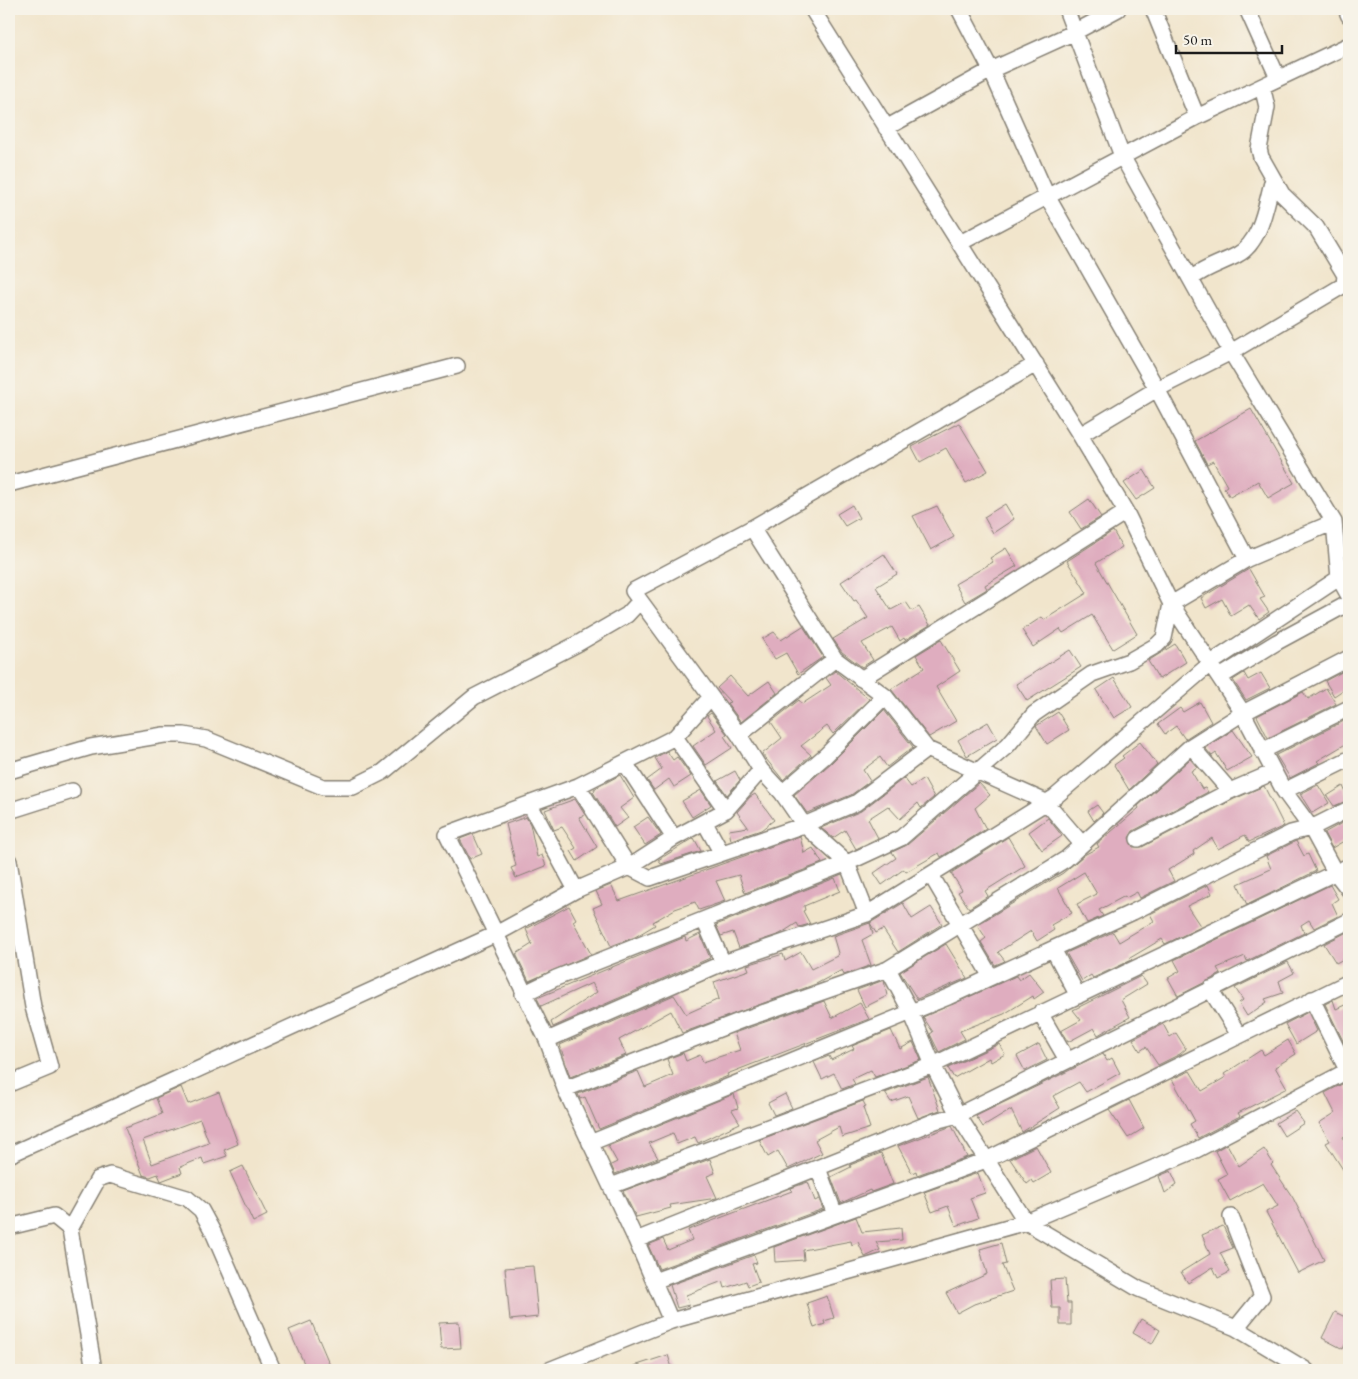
<svg xmlns="http://www.w3.org/2000/svg" width="1358" height="1379" viewBox="0 0 1358 1379" font-family="'EB Garamond',serif">
	<rect width="100%" height="100%" fill="#f7f3e8"/>
	<filter id="ink" filterUnits="userSpaceOnUse"><feTurbulence type="fractalNoise" baseFrequency=".02" numOctaves="2"/><feDisplacementMap in="SourceGraphic" scale="10" xChannelSelector="R" yChannelSelector="G"/><feConvolveMatrix kernelMatrix="1 2 1 2 8 2 1 2 1" color-interpolation-filters="sRGB"/></filter>
	<filter id="wash" filterUnits="userSpaceOnUse"><feTurbulence type="fractalNoise" baseFrequency=".0096" numOctaves="4" result="noise"/><feDisplacementMap in="SourceGraphic" scale="20" xChannelSelector="R" yChannelSelector="G"/><feGaussianBlur stdDeviation="1.12" result="paint"/><feColorMatrix in="noise" values="0 0 0 0 0 0 0 0 0 0 0 0 0 0 0 0 0 1.4 0 .05"/><feComposite in="paint" operator="in"/></filter>
	<g filter="url(#wash)">
		<rect width="100%" height="100%" fill="#f1e5cc"/>
		<g id="blocks">
			<!-- building -->
			<path fill="#dfadbf" fill-rule="evenodd" d="M1251 409 1294 483 1268 498 1258 481 1230 497 1224 488 1227 486 1213 461 1207 464 1195 441Z
				M959 423 988 471 966 483 946 448 920 462 912 447Z
				M1144 470 1155 488 1136 500 1124 483Z
				M1089 499 1101 517 1081 529 1070 512Z
				M1005 504 1014 519 993 533 984 517Z
				M852 505 859 518 845 526 837 514Z
				M937 506 954 537 931 550 913 516Z
				M1113 531 1122 547 1096 563 1137 634 1113 649 1092 615 1063 633 1060 629 1033 647 1022 630 1042 617 1044 620 1087 593 1067 561Z
				M1006 548 1017 566 985 585 987 589 965 602 955 584 993 562 990 558Z
				M884 554 897 574 876 587 891 610 906 602 912 611 919 607 930 625 905 640 904 638 900 641 892 627 862 643 873 660 862 667 842 652 833 639 868 618 856 600 854 601 841 582Z
				M1249 569 1265 597 1260 599 1269 612 1259 619 1249 605 1231 616 1222 599 1206 608 1201 598Z
				M803 626 823 657 798 674 786 653 775 659 762 639 774 632 781 640Z
				M941 640 960 671 936 687 956 721 929 737 891 689 924 668 916 655Z
				M1175 644 1186 662 1159 679 1148 661Z
				M1070 650 1081 667 1027 701 1016 684Z
				M1349 668V686L1334 696 1325 681Z
				M835 671 869 699 833 734 827 726 801 746 811 755 783 780 762 754 782 738 771 722 799 700 802 704 831 685 826 678Z
				M1244 673 1248 680 1261 673 1270 688 1246 700 1233 680Z
				M730 676 748 696 769 681 777 693 741 722 727 703 730 702 717 688Z
				M1114 678 1132 707 1114 718 1096 690Z
				M1326 688 1336 704 1268 738 1257 716 1303 692 1308 699Z
				M1200 702 1211 722 1185 739 1176 726 1165 734 1158 724 1180 708 1183 712Z
				M884 710 913 747 887 767 880 757 863 770 870 781 851 795 807 813 794 795 831 763Z
				M1058 712 1069 730 1047 744 1036 726Z
				M711 713 727 734 724 736 732 748 706 765 693 746 716 730 707 716Z
				M1346 720 1349 725V742L1317 761 1319 763 1290 778 1276 755Z
				M988 722 997 738 967 756 958 740Z
				M1233 730 1252 757 1227 771 1216 753 1212 756 1205 748Z
				M1140 742 1157 764 1129 790 1114 765 1124 758 1122 756Z
				M667 751 673 760 677 757 691 776 674 787 669 779 654 790 647 780 662 769 655 758Z
				M1190 759 1197 767 1191 771 1202 789 1205 788 1208 792 1133 831 1129 838 1133 847H1142L1234 799 1264 786 1284 826 1249 842 1245 835 1218 849 1212 838 1193 851 1194 854 1168 870 1174 881 1140 898 1137 892 1126 898 1125 896 1099 910 1103 916 1087 923 1077 904 1097 894 1084 872 1058 888 1072 913 1051 925 1054 930 1037 941 1031 931 998 952 1005 961 995 965 981 942 986 938 978 926 980 923 1063 873 1084 855 1099 847 1097 844 1139 808 1138 806Z
				M735 771 740 780 727 795 717 781Z
				M620 775 634 798 620 808 628 818 615 827 593 792 595 791 594 789Z
				M904 778 911 787 924 779 934 797 921 808 918 803 900 819 888 806 868 819 878 838 856 849 845 830 833 838 821 828 861 811Z
				M979 783 990 795 975 808 986 829 941 857 939 853 906 872 904 869 882 885 874 873 896 858 892 852 907 845Z
				M1318 785 1329 803 1312 813 1300 794Z
				M1343 786 1349 800 1334 806 1327 796Z
				M701 790 711 805 692 817 682 801Z
				M755 794 774 820 761 830 731 840 729 830 748 827 737 812 750 797Z
				M575 799 585 815 579 817 597 847 577 861 571 851 576 848 562 827 554 830 545 810Z
				M1097 805 1103 813 1094 821 1088 811Z
				M526 817 530 824 537 857 542 855 546 866 516 878 511 868 516 866 506 824Z
				M648 817 661 835 645 845 633 827Z
				M1048 818 1062 836 1042 850 1029 832Z
				M1349 819V838L1332 848 1324 833Z
				M473 834 482 854 470 859 460 839Z
				M800 836 804 853 813 848 822 863 745 893 739 875 716 881 725 901 699 910 695 902 675 909 653 922 655 925 635 937 611 946 593 908 602 904 596 891 611 885 619 901Z
				M1008 837 1025 866 985 891 988 896 969 908 958 892 962 890 951 873Z
				M694 838 701 851 661 864 658 860Z
				M1296 841 1304 856 1308 854 1316 871 1247 905 1238 884 1271 869 1266 856Z
				M835 878 840 891 804 906 805 910 803 911 810 924 799 927 797 923 780 934 739 948 733 932 721 936 716 925Z
				M1208 885 1212 894 1187 906 1201 927 1165 944 1162 939 1130 958 1132 960 1093 978 1091 975 1082 981 1066 953 1113 932 1119 942 1154 921 1150 914Z
				M1330 885 1338 899 1332 903 1338 916 1314 928 1309 920 1301 925 1304 933 1247 961 1245 956 1217 968 1221 974 1178 996 1168 978 1180 971 1174 960Z
				M903 903 912 919 931 907 942 924 898 952 883 929 876 933 870 923Z
				M569 906 576 919 573 921 591 954 529 981 516 954 532 944 526 929Z
				M870 923 873 934 862 940 871 965 844 975 842 970 816 984 682 1033 671 1011 619 1040 626 1055 570 1077 560 1045 674 995 686 1014 719 999 714 982 749 970 747 965 783 954 785 961 801 952 811 969 837 956 838 953 833 936Z
				M1347 932 1349 936V956L1336 963 1324 944Z
				M700 934 710 958 553 1027 551 1022 597 992 592 983 541 1006 537 998 685 937 686 941Z
				M946 944 967 978 917 999 900 972Z
				M1288 962 1294 973 1279 981 1283 993 1265 999 1267 1002 1247 1016 1239 1003 1243 1000 1235 988Z
				M1029 973 1044 992 1034 999 1033 996 1004 1014 960 1031 965 1039 939 1052 930 1034 933 1032 923 1017 1016 976 1019 980Z
				M1141 976 1147 984 1121 1000 1130 1017 1098 1035 1094 1028 1068 1042 1061 1031 1081 1020 1073 1010Z
				M884 980 887 996 865 1007 857 990Z
				M1333 1000 1336 1009 1349 1003V1053L1325 1004Z
				M824 1001 832 1018 860 1003 869 1019 727 1074 728 1076 599 1129 585 1097 580 1099 578 1094 638 1071 645 1087 673 1075 667 1059 683 1053 686 1061 700 1055 703 1062 740 1050 734 1033Z
				M1308 1012 1317 1031 1296 1044 1285 1024Z
				M1163 1024 1170 1037 1176 1033 1186 1049 1180 1054 1158 1065 1146 1047 1140 1051 1133 1039Z
				M891 1030 900 1049 913 1042 921 1060 875 1077 871 1070 852 1079 855 1084 842 1089 834 1073 822 1079 814 1062 829 1056 831 1060 854 1049 852 1046Z
				M1288 1040 1296 1054 1275 1067 1287 1088 1238 1113 1240 1116 1198 1138 1190 1124 1195 1121 1172 1079 1190 1071 1202 1091 1226 1077 1224 1074 1261 1050 1264 1055Z
				M999 1044 1005 1054 991 1062 989 1058 954 1078 948 1068Z
				M1039 1044 1047 1060 1025 1071 1017 1056Z
				M1103 1054 1107 1061 1112 1058 1120 1073 1086 1092 1079 1082 1053 1096 1060 1108 1022 1132 1011 1110 983 1127 976 1116Z
				M928 1077 940 1110 918 1118 908 1096 891 1102 885 1093Z
				M1344 1083 1349 1092V1133L1343 1137 1349 1148V1179L1326 1143 1330 1141 1319 1123 1335 1113 1325 1093Z
				M181 1087 188 1104 219 1092 238 1144 224 1150 227 1156 204 1164 202 1158 180 1167 182 1173 161 1181 158 1174 150 1177 143 1175 125 1128 162 1114 156 1098ZM200 1119 209 1143 152 1164 143 1140Z
				M734 1094 738 1108 732 1110 740 1123 698 1143 695 1137 677 1144 673 1133 649 1143 658 1158 615 1174 611 1165 617 1162 608 1146Z
				M785 1094 792 1108 774 1115 768 1103Z
				M1129 1100 1144 1128 1128 1138 1109 1110Z
				M863 1101 866 1107 863 1108 870 1128 842 1137 839 1127 815 1140 822 1153 788 1169 778 1151 768 1157 759 1140Z
				M1295 1111 1304 1123 1284 1136 1276 1123Z
				M952 1126 967 1157 917 1175 916 1171 912 1173 898 1146Z
				M1227 1144 1239 1166 1264 1149 1273 1163 1271 1165 1293 1198 1324 1260 1298 1273 1266 1212 1278 1206 1263 1183 1230 1201 1218 1179 1227 1174 1215 1151Z
				M1036 1146 1051 1173 1034 1183 1032 1180 1027 1184 1010 1159Z
				M881 1153 893 1184 871 1192 870 1190 841 1203 831 1177 851 1167 850 1165Z
				M710 1159 715 1173 707 1176 717 1198 670 1205 671 1208 636 1217 623 1191Z
				M243 1166 267 1215 253 1222 230 1172Z
				M1171 1171 1177 1184 1165 1193 1159 1176Z
				M978 1173 985 1193 970 1198 978 1218 956 1226 948 1206 932 1212 924 1192Z
				M808 1182 815 1201 819 1199 823 1209 659 1269 648 1245 663 1239 668 1250 692 1240 688 1230 792 1191 791 1188Z
				M856 1217 862 1232 901 1228 902 1240 876 1242 880 1250 865 1257 858 1242 852 1245 851 1241 803 1250 804 1260 775 1262 774 1247Z
				M1223 1226 1233 1248 1220 1253 1230 1272 1218 1278 1213 1267 1188 1283 1181 1272 1210 1254 1202 1235Z
				M1001 1243 1006 1264 1002 1265 1013 1291 974 1304 957 1313 946 1293 987 1274 980 1249Z
				M754 1255 757 1263 752 1264 759 1282 748 1286 746 1281 725 1288 723 1281 686 1295 689 1305 677 1308 670 1285Z
				M533 1266 538 1317 510 1320 505 1268Z
				M1065 1279 1067 1303H1071V1325H1060V1308H1052L1050 1280Z
				M827 1296 834 1318 824 1321 825 1324 814 1328 807 1303Z
				M1335 1312 1349 1319V1336L1343 1349 1322 1338Z
				M1141 1319 1160 1330 1152 1344 1133 1333Z
				M311 1321 332 1370H307L289 1330Z
				M459 1322 461 1348 441 1349 439 1323Z
				M668 1355 672 1368 663 1370H628V1368Z"/>
		</g>
	</g>
	<g filter="url(#ink)">
		<use href="#blocks" fill-opacity="0" stroke="#868074" stroke-width="1"/>
		<g fill="none" stroke-linecap="round" stroke-linejoin="round">
			<defs>
				<path id="minor" d="M812 9 1080 435 1126 512 1171 604 1243 713 1284 791 1311 828 1335 872 1349 890
					M959 9 991 70 1047 196 1157 389 1247 559
					M1066 9 1122 156 1231 352 1334 522 1339 578
					M1247 9 1278 78
					M1346 9 1349 16
					M1197 117 1349 45
					M886 128 991 70 1075 32 1118 9
					M960 243 1197 117 1153 9
					M1192 278C1206 267 1222 263 1237 255 1262 242 1266 203 1273 179
					M1080 435 1157 389 1231 352 1344 285 1345 275 1316 227 1282 194 1261 157 1259 149 1267 107 1262 86
					M9 484 457 366
					M752 528 835 659
					M1220 677 1277 642 1349 603
					M861 679 1126 512
					M885 696 927 749 1046 802 1082 844
					M739 735 633 591 752 528 1036 364
					M675 737 726 810
					M1191 746 1230 791
					M1262 751 1349 708
					M625 763 674 838
					M761 770 739 735 835 659 885 696 825 756 782 793
					M9 771 91 747 164 735H184L206 739 323 787H353L383 772 474 697 577 644 627 615 640 601
					M578 786 629 867 650 878 804 825 856 803 927 749
					M1284 791 1349 759
					M530 805 576 890
					M9 811 72 791
					M705 823 721 852
					M1138 839 1230 791 1274 772
					M9 861 33 1007 50 1067 9 1084
					M931 875 991 977
					M867 914 847 863 804 825 782 793 761 770 726 810 674 838 629 867 576 890 496 934 547 1040 565 1089 636 1240 671 1321 1026 1222 1196 1150 1349 1070
					M704 920 723 963
					M1053 949 1078 996
					M888 969 911 1012 933 1065 958 1115 1026 1222 1139 1289 1236 1328 1306 1370
					M1210 989 1239 1035
					M523 994 556 978 847 863 901 838 1008 745 1034 714 1092 674 1129 661 1157 645 1164 638 1171 604 1247 559 1334 522
					M1312 999 1349 1074
					M1040 1013 1067 1060
					M547 1040 723 963 867 914 1055 797 1211 663 1339 578 1349 596
					M565 1089 742 1020 888 969 1066 859 1191 746 1243 713 1349 658
					M590 1143 948 997 1133 912 1291 833 1311 828 1349 809
					M9 1155 496 934 447 834 578 786 675 737 710 698
					M818 1168 835 1215
					M611 1186 933 1065 1349 866
					M1231 1217 1262 1296 1236 1328
					M9 1227 54 1216 70 1229
					M636 1240 935 1121 958 1115 1349 921
					M654 1281 986 1160 1349 982
					M94 1370 70 1229 98 1179 110 1175 187 1198 201 1210 213 1232 273 1370
					M549 1370 671 1321"/>
			</defs>
			<!-- minor casing -->
			<use href="#minor" stroke="#868074" stroke-width="18"/>
			<!-- minor -->
			<use href="#minor" stroke="#fff" stroke-width="15"/>
		</g>
	</g>
	<!-- margin -->
	<rect width="1358" height="1379" fill="none" stroke="#f7f3e8" stroke-width="30"/>
	<!-- scale -->
	<path d="M1176 45v8h106v-8" fill="none" stroke="#1c1c1c" stroke-width="2.5"/>
	<text x="1183" y="45" font-size="15" fill="#1c1c1c" stroke="#f7f3e8" stroke-width="4" paint-order="stroke">50 m</text>
</svg>
